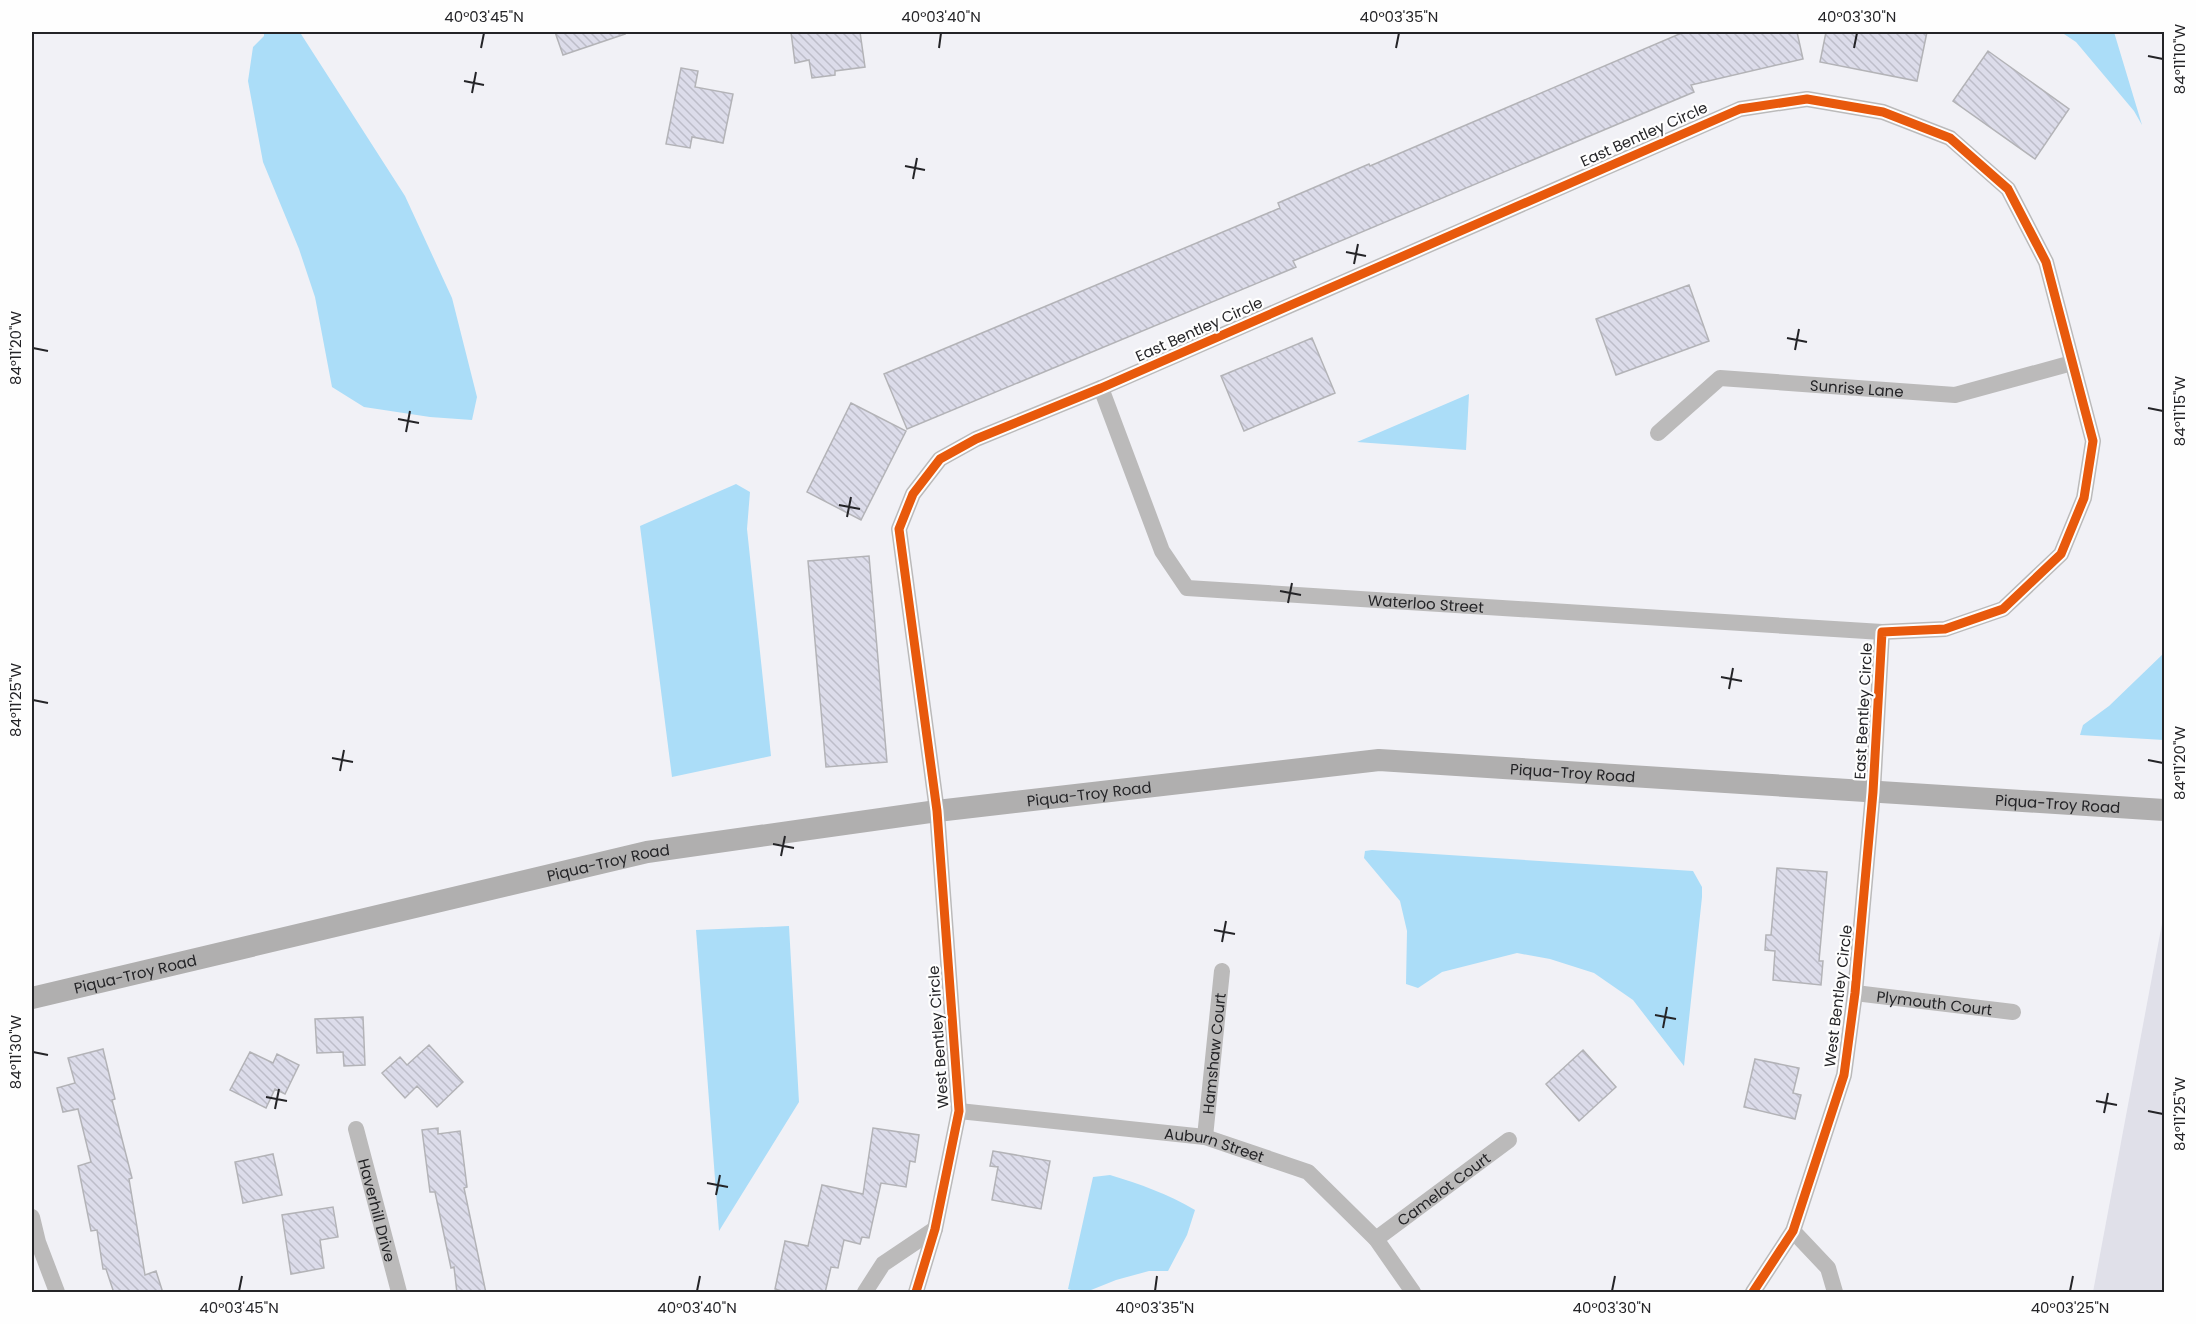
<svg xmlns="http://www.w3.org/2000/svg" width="2196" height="1324" viewBox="0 0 2196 1324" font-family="Poppins,sans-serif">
	<defs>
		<pattern id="building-back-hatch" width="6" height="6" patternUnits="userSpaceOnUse" patternTransform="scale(1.5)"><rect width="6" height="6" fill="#dcdcea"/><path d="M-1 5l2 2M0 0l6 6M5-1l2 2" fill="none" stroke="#bdbdc9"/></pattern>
	</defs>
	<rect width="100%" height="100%" fill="#f1f1f6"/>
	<!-- built -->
	<path fill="#e0e0e9" d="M2164 913V1292H2093Z"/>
	<!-- water -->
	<path fill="#abddf8" d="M264 32H297L301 34 405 196 452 298 477 397 472 420 430 417 364 407 332 387 315 297 299 249 263 162 248 81 253 47 264 36Z
		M2061 32H2114L2142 125 2134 111 2076 42Z
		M1469 394 1466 450 1357 442Z
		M736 484 750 492 747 529 771 756 672 777 640 526Z
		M2164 653V740L2080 735 2083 725 2109 706Z
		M1372 850 1693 871 1702 887V897L1684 1066 1633 1000 1594 973 1550 959 1517 953 1442 972 1418 988 1406 984 1407 931 1400 901 1364 858 1365 851Z
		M789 926 799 1102 719 1231 696 930Z
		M1110 1175C1140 1184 1168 1194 1195 1210L1187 1235 1168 1271H1149L1116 1280 1086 1292H1077L1068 1289 1093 1177Z"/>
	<!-- building -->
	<path fill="url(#building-back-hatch)" stroke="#b3b3b7" stroke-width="1.5" d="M555 32H624L625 34 563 55Z
		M791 32H860L865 67 835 71V75L812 78 809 60 795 63Z
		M1684 32H1797L1803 59 1691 85 1694 92 1293 261 1296 267 907 429 884 374 1280 208 1278 203 1369 164 1370 166Z
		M1826 32H1927L1917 81 1820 62Z
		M1988 51 2069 109 2035 159 1953 101Z
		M681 68 698 71 695 87 733 94 723 143 692 137 690 148 666 144Z
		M1689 285 1709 341 1616 375 1596 319Z
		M1312 338 1335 393 1244 431 1221 376Z
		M851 403 906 431 861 520 807 492Z
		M869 556 887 762 826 767 808 561Z
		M1777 868 1827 872 1819 961H1823L1821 985 1773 980 1775 951 1765 950 1766 935H1771Z
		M363 1017 365 1065 344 1066 343 1052 317 1053 315 1019Z
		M429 1045 463 1082 437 1107 417 1086 405 1098 382 1073 400 1057 407 1065Z
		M103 1049 115 1099 112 1100 132 1178 129 1179 145 1275 156 1271 163 1293H114L106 1269H103L97 1230 91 1231 78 1166 91 1162 78 1109 63 1112 57 1088 75 1083 68 1058Z
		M1583 1050 1616 1087 1579 1121 1546 1084Z
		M250 1052 273 1063 277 1054 299 1065 285 1094 275 1089 266 1108 230 1090Z
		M1755 1059 1799 1068 1793 1093 1801 1095 1795 1119 1744 1107Z
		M438 1128V1134L460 1131 467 1187 464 1188 486 1293H457L454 1267 451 1268 435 1192H430L422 1130Z
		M873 1128 919 1135 915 1162 910 1161 906 1187 881 1183 869 1238 862 1237 860 1244 844 1240 838 1268 831 1267 825 1293H788L775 1289 785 1241 808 1246 822 1185 863 1194Z
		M993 1151 1050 1161 1041 1209 992 1200 998 1167 990 1166Z
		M273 1154 282 1195 243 1203 235 1162Z
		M333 1207 338 1237 320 1240 324 1268 291 1274 282 1215Z"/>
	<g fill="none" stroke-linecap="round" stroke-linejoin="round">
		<!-- street -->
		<g stroke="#bbbaba" stroke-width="16">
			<path id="s1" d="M1101 388 1162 551 1187 588 1882 632"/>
			<path id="s2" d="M1658 433 1720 378 1955 395 2072 363"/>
			<path id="s3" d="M1855 993 2013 1012"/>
			<path id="s4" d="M959 1111 1205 1137 1308 1172 1376 1239 1413 1292"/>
			<path id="s5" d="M356 1129 399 1292"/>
			<path id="s6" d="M1205 1137 1222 971"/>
			<path d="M32 1217 38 1242 57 1292"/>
			<path d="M1793 1231 1828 1268 1835 1292"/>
			<path id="s7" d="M1376 1239 1509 1140"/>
			<path d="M865 1292 883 1264 935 1229"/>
			<path d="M916 1292 935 1229 959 1111 937 811 899 529 913 494 940 459 976 439 1101 388 1740 109 1807 99 1883 112 1950 138 2008 189 2046 262 2093 441 2084 498 2061 554 2003 609 1945 629 1882 632 1873 792 1855 993 1844 1075 1793 1231 1753 1292"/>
		</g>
		<!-- secondary -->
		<path stroke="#b0afaf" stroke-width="22" id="s8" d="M32 998 647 852 937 811 1379 760 2164 810"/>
		<defs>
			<path id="cycleway" d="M916 1292 935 1229 959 1111 937 811 899 529 913 494 940 459 976 439 1101 388 1740 109 1807 99 1883 112 1950 138 2008 189 2046 262 2093 441 2084 498 2061 554 2003 609 1945 629 1882 632 1873 792 1855 993 1844 1075 1793 1231 1753 1292"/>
		</defs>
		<!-- cycleway casing -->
		<use href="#cycleway" stroke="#fefefe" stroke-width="13"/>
		<!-- cycleway -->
		<use href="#cycleway" stroke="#e8590c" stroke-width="9"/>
	</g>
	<!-- ticks -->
	<path fill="none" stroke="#242427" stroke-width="2" d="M481 48 484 33M939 48 941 33M1396 48 1399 33M1854 48 1857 33M2148 56 2163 59M464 81 484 85M472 93 476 72M905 166 925 170M913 179 917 158M1346 252 1366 256M1354 264 1358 244M1787 338 1807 342M33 348 48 351M1795 350 1799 329M2148 408 2163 411M398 419 419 423M406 432 410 411M839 505 860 509M847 517 851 497M1280 591 1301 595M1288 603 1292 583M1721 677 1742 681M1729 689 1733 668M33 700 48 703M332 758 353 762M2148 760 2163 763M340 771 344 750M773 844 794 848M781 856 785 836M1214 930 1235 934M1222 942 1226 921M1655 1015 1676 1019M1663 1028 1667 1007M33 1052 48 1055M266 1097 287 1101M2096 1101 2117 1105M275 1109 279 1089M2148 1111 2163 1114M2104 1113 2108 1093M707 1183 728 1187M716 1195 720 1175M239 1291 242 1276M697 1291 700 1276M1155 1291 1157 1276M1612 1291 1615 1276M2070 1291 2073 1276"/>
	<g text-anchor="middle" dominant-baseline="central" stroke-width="4.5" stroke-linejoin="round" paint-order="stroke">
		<!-- street labels -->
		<g font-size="15" fill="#242427" stroke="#fefefe">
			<text transform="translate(1644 134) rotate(-24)">East Bentley Circle</text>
			<text transform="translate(1199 329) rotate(-24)">East Bentley Circle</text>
			<text stroke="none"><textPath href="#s2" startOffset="220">Sunrise Lane</textPath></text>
			<text stroke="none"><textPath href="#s1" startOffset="458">Waterloo Street</textPath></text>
			<text transform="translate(1863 711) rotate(-87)">East Bentley Circle</text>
			<text stroke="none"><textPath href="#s8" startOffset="1564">Piqua-Troy Road</textPath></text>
			<text stroke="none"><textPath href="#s8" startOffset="1078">Piqua-Troy Road</textPath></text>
			<text stroke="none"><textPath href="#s8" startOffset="2050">Piqua-Troy Road</textPath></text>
			<text stroke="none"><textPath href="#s8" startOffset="592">Piqua-Troy Road</textPath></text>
			<text stroke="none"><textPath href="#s8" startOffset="106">Piqua-Troy Road</textPath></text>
			<text transform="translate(1838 996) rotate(-83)">West Bentley Circle</text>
			<text stroke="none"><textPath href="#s3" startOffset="80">Plymouth Court</textPath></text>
			<text transform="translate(938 1037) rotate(-94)">West Bentley Circle</text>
			<text stroke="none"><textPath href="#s6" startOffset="84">Hamshaw Court</textPath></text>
			<text stroke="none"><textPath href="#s4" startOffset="258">Auburn Street</textPath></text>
			<text stroke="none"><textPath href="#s7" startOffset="84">Camelot Court</textPath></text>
			<text stroke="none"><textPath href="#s5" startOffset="84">Haverhill Drive</textPath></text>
		</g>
	</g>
	<!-- border -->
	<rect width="2196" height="1324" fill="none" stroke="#fefefe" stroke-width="66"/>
	<rect x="33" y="33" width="2130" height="1258" fill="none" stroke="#242427" stroke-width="2"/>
	<g font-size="15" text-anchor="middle" fill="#242427">
		<text x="484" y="22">40°03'45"N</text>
		<text x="941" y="22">40°03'40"N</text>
		<text x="1399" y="22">40°03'35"N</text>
		<text x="1857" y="22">40°03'30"N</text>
		<text transform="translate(2180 59) rotate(-90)" y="5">84°11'10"W</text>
		<text transform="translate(16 348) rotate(-90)" y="5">84°11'20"W</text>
		<text transform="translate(2180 411) rotate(-90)" y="5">84°11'15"W</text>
		<text transform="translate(16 700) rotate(-90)" y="5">84°11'25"W</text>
		<text transform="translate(2180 763) rotate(-90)" y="5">84°11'20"W</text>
		<text transform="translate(16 1052) rotate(-90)" y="5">84°11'30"W</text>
		<text transform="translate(2180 1114) rotate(-90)" y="5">84°11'25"W</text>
		<text x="239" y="1313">40°03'45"N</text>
		<text x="697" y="1313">40°03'40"N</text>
		<text x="1155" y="1313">40°03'35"N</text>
		<text x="1612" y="1313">40°03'30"N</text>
		<text x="2070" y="1313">40°03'25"N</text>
	</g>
</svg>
